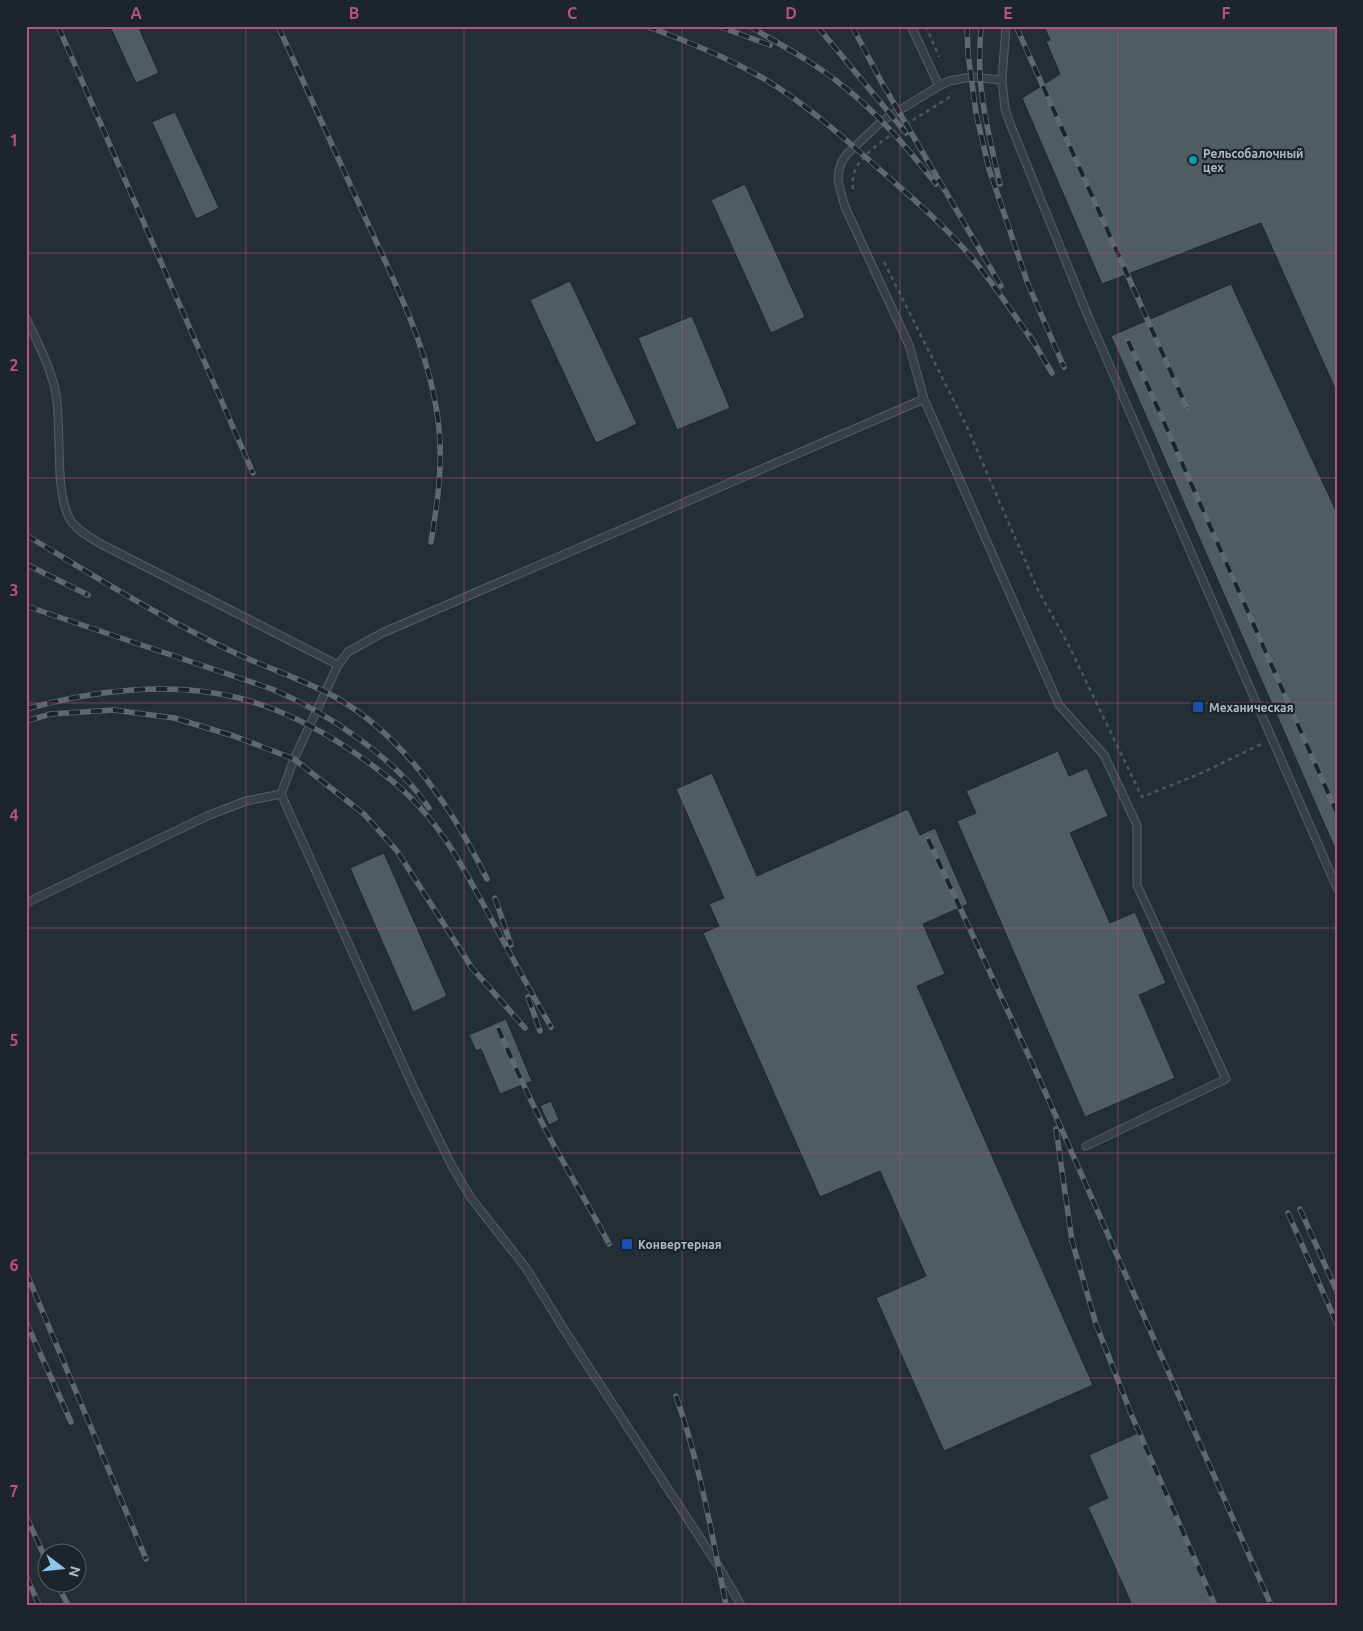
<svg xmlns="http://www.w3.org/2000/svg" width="1363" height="1631" viewBox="0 0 1363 1631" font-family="Ubuntu,sans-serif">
	<rect width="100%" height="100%" fill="#242f35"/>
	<!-- building -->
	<path fill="#4f5c64" stroke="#1e272d" d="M110 26H138L159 73 136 83Z
		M1044 26H1337V393L1261 223 1102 284 1022 98 1060 74 1046 41 1050 40Z
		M175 112 219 208 196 219 152 122Z
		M745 184 805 317 771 333 711 200Z
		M570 281 637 424 596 443 530 300Z
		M1231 284 1337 513V853L1111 336Z
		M692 316 730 408 677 430 638 338Z
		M1058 751 1069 776 1087 768 1108 816 1070 833 1110 923 1135 912 1166 983 1139 995 1175 1078 1085 1117 957 821 976 813 966 791Z
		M712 773 757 876 908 809 920 835 935 828 968 904 923 924 945 974 917 986 1093 1385 944 1451 876 1298 926 1276 880 1171 820 1197 703 933 719 926 709 904 724 898 676 789Z
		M384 853 447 996 413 1012 350 868Z
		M506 1019 532 1081 500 1094 481 1049 476 1051 469 1035Z
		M551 1101 559 1120 549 1125 540 1106Z
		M1140 1432 1217 1605H1132L1088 1507 1108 1498 1089 1455Z"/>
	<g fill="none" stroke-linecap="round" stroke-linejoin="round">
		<defs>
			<path id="service" d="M911 26 939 86
				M1006 26 1002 80 971 77 949 81 939 86 882 121 847 154 842 161 839 170 838 181 845 207 909 345 924 399 1059 705 1104 755 1137 825V885L1226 1079 1086 1146
				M1002 80 1005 109 1011 126 1088 316 1337 888
				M26 318C37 341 49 364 55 389 63 423 53 493 71 521 78 531 91 538 101 544L338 665 294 759 281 794 415 1091 452 1166 471 1198 526 1268 565 1331 719 1567 741 1605
				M338 665 348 652 382 633 924 399
				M26 903 207 816 246 801 281 794"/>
		</defs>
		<!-- service casing -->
		<use href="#service" stroke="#545e64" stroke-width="9"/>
		<!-- path -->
		<path stroke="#4a5a59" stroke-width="2.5" stroke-dasharray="4 4" stroke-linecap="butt" d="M926 26 939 57
			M853 189C852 181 853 173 857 166 872 142 926 113 951 96L950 93
			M884 262 967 427 1037 588 1068 644 1142 797 1204 772 1263 743"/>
		<!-- service -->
		<use href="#service" stroke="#374046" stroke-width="7"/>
		<defs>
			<path id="rail" d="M58 26 253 473
				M278 26C309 93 339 160 369 226 399 291 432 357 439 429 443 468 437 505 431 542
				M646 26C686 41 724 56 761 77 800 100 835 130 869 160 905 192 943 223 973 259 995 286 1014 314 1033 342
				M718 26 770 45
				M749 26C781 45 815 63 843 86 879 114 908 149 936 184
				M817 26 906 133
				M852 26 882 83 1001 286
				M967 26 968 54 976 113 989 169 1028 284 1064 367
				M981 26C980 43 979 60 980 77 983 113 992 149 1000 184
				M1016 26 1187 408
				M1030 336 1052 373
				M1128 341 1337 813
				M26 535C81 568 136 603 193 632 214 643 236 654 258 663 284 674 312 684 337 698 406 738 453 809 487 879
				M26 564 88 595
				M26 606 272 689C326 712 396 758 429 808
				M26 709C94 690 171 681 239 698 278 708 316 727 349 749 376 767 403 787 424 812 450 841 468 877 487 911 508 950 529 989 551 1027
				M26 721 51 714 114 710 174 718 234 736 294 759 364 814 397 851 472 968 525 1028
				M928 839 1039 1078 1271 1605
				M495 898 511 945
				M528 997 540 1031
				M498 1028C514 1064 530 1101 549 1136 568 1172 590 1207 609 1244
				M1056 1129 1072 1241 1096 1324 1132 1416 1215 1605
				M1300 1209 1337 1292
				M1288 1213 1337 1324
				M26 1272 146 1559
				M26 1322 71 1422
				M676 1396C700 1464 712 1535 726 1605
				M26 1516 48 1564
				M26 1576 39 1605
				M57 1584 68 1605"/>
		</defs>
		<!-- rail casing -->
		<use href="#rail" stroke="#5d6870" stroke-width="5.5"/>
		<!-- rail -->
		<use href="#rail" stroke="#1c252b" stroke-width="4" stroke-dasharray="11" stroke-linecap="butt"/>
	</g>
	<!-- grid -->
	<path fill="none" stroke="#bc517f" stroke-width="1" stroke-opacity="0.55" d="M246 26V1605M464 26V1605M682 26V1605M900 26V1605M1118 26V1605M26 253H1337M26 478H1337M26 703H1337M26 928H1337M26 1153H1337M26 1378H1337"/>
	<!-- markers -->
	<circle fill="#0f9aa8" stroke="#1c252b" stroke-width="2" cx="1193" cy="160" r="5"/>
	<g fill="#1a4fb4" stroke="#1c252b" stroke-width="2">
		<rect x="1192" y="701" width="12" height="12" rx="2.5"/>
		<rect x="621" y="1238" width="12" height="12" rx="2.5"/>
	</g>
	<g text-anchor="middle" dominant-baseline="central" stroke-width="4.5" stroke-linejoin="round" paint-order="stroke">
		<!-- poi labels -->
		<g font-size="12" font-weight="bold" fill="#b1bbc2" stroke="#1c252b" text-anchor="start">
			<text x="1203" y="153">Рельсобалочный<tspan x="1203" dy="14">цех</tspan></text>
			<text x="1209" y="707">Механическая</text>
			<text x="638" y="1244">Конвертерная</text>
		</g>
	</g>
	<!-- border -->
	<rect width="1363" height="1631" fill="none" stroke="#1c252b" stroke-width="55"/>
	<!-- north arrow -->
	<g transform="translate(62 1568) rotate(106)"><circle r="24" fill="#1c252b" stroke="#586167"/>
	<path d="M0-4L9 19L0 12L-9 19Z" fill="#90c4e9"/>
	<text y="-8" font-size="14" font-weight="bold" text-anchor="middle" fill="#b1bbc2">N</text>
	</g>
	<rect x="28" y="28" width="1308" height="1576" fill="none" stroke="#bc517f" stroke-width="2"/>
	<g font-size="16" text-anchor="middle" font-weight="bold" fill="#bc517f">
		<text x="136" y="19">A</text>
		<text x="354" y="19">B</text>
		<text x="572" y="19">C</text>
		<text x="791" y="19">D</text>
		<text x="1008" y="19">E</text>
		<text x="1226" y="19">F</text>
		<text x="14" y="146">1</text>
		<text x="14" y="371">2</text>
		<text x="14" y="596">3</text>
		<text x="14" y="821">4</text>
		<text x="14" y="1046">5</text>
		<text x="14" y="1271">6</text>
		<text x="14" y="1497">7</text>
	</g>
</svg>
